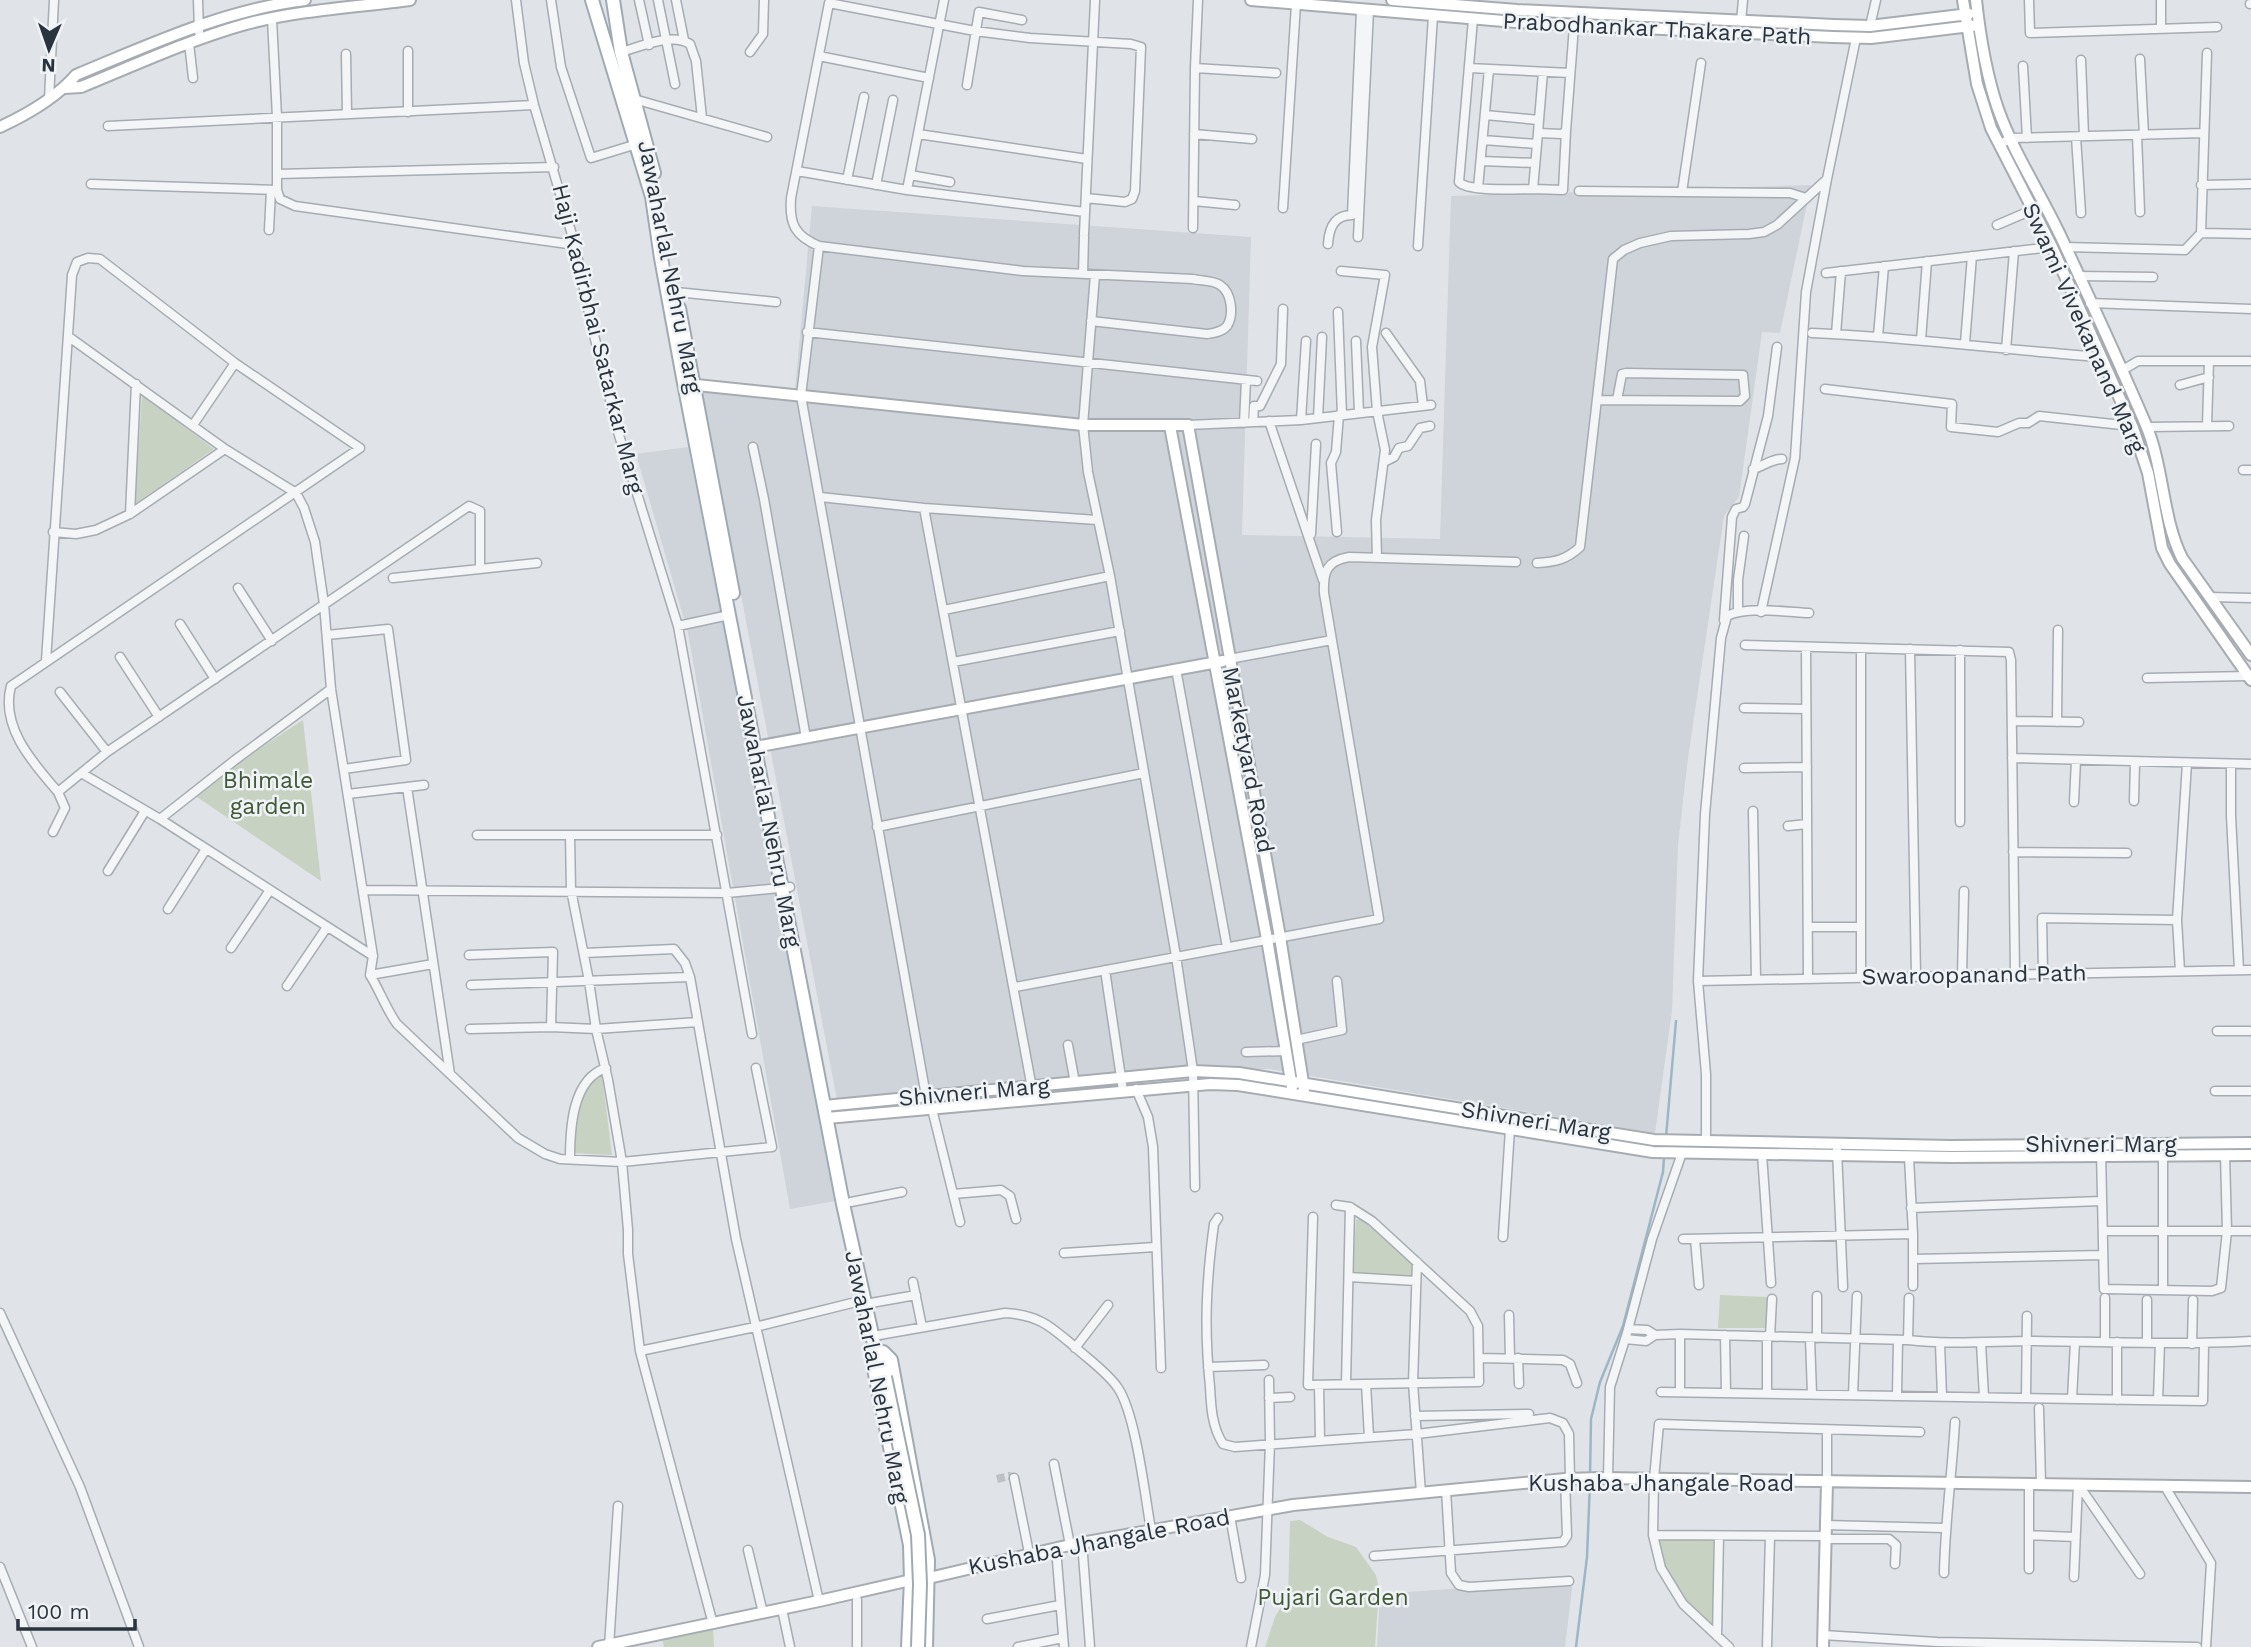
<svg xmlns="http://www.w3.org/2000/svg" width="2251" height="1647" viewBox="0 0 2251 1647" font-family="'Work Sans',sans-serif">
	<rect width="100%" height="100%" fill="#e0e4e8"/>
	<!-- built -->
	<path fill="#ced4da" d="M1811 185 1780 333 1762 332 1739 497 1724 516 1688 758 1678 845 1672 1011 1655 1133 1269 1069 1175 1070 837 1100 700 379 795 389 812 206 1251 237 1242 535 1440 539 1451 196Z
		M688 447 836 1201 790 1209 688 633 636 454Z
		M1573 1580 1565 1647H1377L1380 1594Z"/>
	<!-- green -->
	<path fill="#c8d2c2" d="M142 395 214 449 135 504Z
		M303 720 321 881 191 793Z
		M601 1067 612 1155 570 1153 579 1097Z
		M1358 1219H1361L1412 1262 1413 1278 1352 1275 1356 1220Z
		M1720 1295 1767 1297 1766 1328H1718Z
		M1300 1520 1328 1537 1356 1547 1376 1575 1379 1588 1375 1647H1265L1275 1617 1288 1595 1290 1521Z
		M1716 1536 1717 1627 1683 1604 1664 1569 1656 1538Z
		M713 1627 714 1647H664L662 1637Z"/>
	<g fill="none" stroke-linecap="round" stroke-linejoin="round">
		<!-- stream -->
		<path stroke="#9db6c6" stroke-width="2.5" d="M1666 1137 1676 1021
			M1590 1476 1591 1419 1600 1382 1623 1326 1663 1172 1664 1157
			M1576 1647 1587 1557 1590 1482"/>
		<!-- street-tunnel -->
		<path stroke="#bcc1c6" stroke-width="8" stroke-dasharray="8 4" stroke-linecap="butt" d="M997 1479 1009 1476 1014 1478"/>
		<defs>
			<path id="street" d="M198 0 199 32
				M516 0 524 63 534 105 575 245 591 323 618 432 678 626 729 615
				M551 0 561 67 591 158 637 144
				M639 0 649 45
				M658 0 675 84
				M676 0 684 40
				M2029 0 2030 33 2217 27
				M2161 0V29
				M2250 4H2251
				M272 19 277 117V190
				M1473 19 1459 182C1468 192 1517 189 1533 189L1538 133 1562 134 1566 131 1574 26
				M1741 21 1743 0
				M1870 26 1876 0
				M189 43 193 78
				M408 51V112
				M621 52C641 47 671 32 690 44L696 61 702 118
				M750 52 763 34 764 0
				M346 54 347 114
				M819 56 929 78
				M2140 59 2144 135
				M2081 60 2084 136
				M2023 66 2027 138
				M1195 68 1276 73
				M1469 68 1570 73
				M967 85 979 12 1022 20
				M49 99 54 0
				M634 99 767 137
				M1485 115 1539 120 1538 133
				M1539 120 1543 72
				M108 126 534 105
				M918 134 1087 159
				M1194 134 1252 139
				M2137 135 2140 212
				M2076 137 2081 213
				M1483 140 1537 144
				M1999 145 2011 138 2204 133
				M1481 161 1535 163
				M797 171 907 190 1085 212
				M278 174 554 167
				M910 175 950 182
				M847 180 864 97
				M91 184 277 190 280 199 295 206 575 245
				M876 185 893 100
				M2201 185 2251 184
				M1478 188 1489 69
				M1533 189 1563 190 1566 131
				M907 190 944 0
				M1579 191 1790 193 1806 198
				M1682 192 1701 63
				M1086 198 1125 202 1132 199 1135 191 1141 47 1131 44 1030 38 975 31 829 3 791 198C789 224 795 236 819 246L1023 271 1193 279C1201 281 1213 280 1220 285 1232 293 1234 315 1227 326 1222 332 1214 333 1207 334L1091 321
				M1194 201 1235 205
				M1283 208 1296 4
				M1997 225 2032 210
				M1193 228 1195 68 1198 0
				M269 230 271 190
				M2201 233 2207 53
				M1084 234 1095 0
				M1358 237 1369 10
				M1328 244C1329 228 1334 215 1352 215L1361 10
				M819 246 801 396 926 1096 932 1109 960 1222
				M1418 246 1433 16
				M2065 247 2185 250 2201 233 2251 234
				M1341 271 1385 275 1372 347 1377 411 1385 450 1376 520 1377 558
				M1826 273 2052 247
				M1083 274 1084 237
				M1095 275 1083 425 1088 472 1110 576 1176 956 1193 1071 1195 1187
				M2078 276 2153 277
				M676 292 776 302
				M2090 303 2251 309
				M1338 312 1342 415
				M807 332 1257 381
				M1386 333 1420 381 1423 406
				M1812 333C1909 337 2004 350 2101 357
				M1836 334 1841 271
				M1878 336 1884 266
				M69 337 225 449 296 493 304 508 315 542 324 604 331 689 373 956 370 975C380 991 386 1009 397 1024L518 1138 545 1154 560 1159 622 1162 772 1147 756 1068
				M1921 340 1927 261
				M1356 341 1359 413
				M1965 343 1972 256
				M2006 350 2014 251
				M2121 371 2138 361H2251
				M2180 385 2209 377
				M1825 389 1952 404 1951 427 1998 432 2019 423H2028L2039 416 2131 426
				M1597 400 1740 401 1745 396 1743 375 1626 373 1622 374 1617 400
				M1318 418 1322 337
				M1301 420 1306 341
				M1269 421 1323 580
				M1253 422 1254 406H1260L1281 364 1283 309
				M1244 423 1246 380
				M193 425 235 363
				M1188 425 1301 420 1431 405
				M2207 426 2209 361
				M2147 427 2229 426
				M753 447 764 499 806 738
				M1384 462 1394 457 1399 448 1408 446 1420 428 1430 426
				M1753 469C1764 466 1771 459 1782 459
				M2243 470H2251
				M820 497 924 508 1097 520
				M924 508 1034 1099
				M130 514 136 384
				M53 532 76 534 96 530 130 514 225 449
				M1337 532 1331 463 1336 452 1339 415
				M1311 534 1316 444
				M1537 563C1555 562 1566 560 1580 547L1613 259 1624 250 1640 243 1671 236 1749 234 1764 232 1777 225 1827 179 1856 38
				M393 578 480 569
				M238 588 272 641
				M2210 597 2251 598
				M944 610 1110 576
				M1738 612V580L1744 536
				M1761 612 1795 458 1806 292 1827 179
				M1724 620 1732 517 1736 509 1743 507 1745 504 1768 416 1777 347
				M180 624 215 679
				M678 626 752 1034
				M327 635 388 629 406 760 344 769
				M1745 645 2009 652 2011 660 2015 974
				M1806 647 1808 978
				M1861 648V977
				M1910 649 1916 976
				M1960 650V822
				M120 657 159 717
				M1229 659 1332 640
				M46 661 72 275 77 262 88 258 100 259 235 363 360 448 11 686C0 727 33 763 58 792
				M953 662 1120 631
				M1176 669 1227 947
				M2147 678 2248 676
				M60 692 107 752
				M1744 708 1806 709
				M2012 721 2079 722
				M2057 722 2058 630
				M2012 758 2251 764
				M2231 764V816L2239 970
				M1744 768 1807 767
				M83 774 160 819 373 956
				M407 787 450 1074
				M348 794 424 785
				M2134 801 2135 762
				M2074 802 2076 760
				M1753 811 1756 979
				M160 819 235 760 331 689
				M1788 826 1807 824
				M877 827 1144 773
				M53 832 65 808 58 792 107 752 469 506 480 511V569L537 563
				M477 835H717
				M570 835 571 890 589 981 596 1029 608 1080 622 1162 628 1230V1254L640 1351 713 1624
				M2013 852 2127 853
				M108 871 145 811
				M364 890 727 893 790 887
				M168 909 206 849
				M1808 927H1861
				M231 948 270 890
				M584 953 674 949 685 963 690 977
				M469 955 553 952 551 1027
				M1105 970 1123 1091
				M2180 971 2177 920 2187 763
				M2043 973 2042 918 2177 920
				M370 975 433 964
				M1962 975 1964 891
				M1698 981 2251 970
				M471 985 690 977 736 1239 819 1601
				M287 986 327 927
				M1015 987 1379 919 1324 593C1323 571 1327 561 1349 557L1516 562
				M470 1029 551 1027 596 1029 698 1022
				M2217 1031H2251
				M1296 1040 1342 1030 1337 981
				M1068 1045 1075 1083
				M1246 1052 1286 1051
				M1136 1089 1148 1117 1153 1147 1161 1368
				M2215 1091H2251
				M1706 1140V1074L1698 981 1705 814 1721 638 1727 616C1747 606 1787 612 1809 613
				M1837 1150 1843 1287
				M2101 1151 2104 1289 2212 1291 2221 1288 2227 1231 2225 1155
				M1762 1154 1771 1283
				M2163 1156V1290
				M1909 1157 1913 1234V1286
				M570 1159C570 1129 572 1079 606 1068
				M953 1194 1001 1190 1010 1196 1016 1219
				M851 1202 902 1192
				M1911 1208 2102 1201
				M1313 1217 1308 1385 1479 1382 1478 1326 1470 1311 1372 1221 1350 1207 1336 1205
				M1218 1218 1214 1224C1206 1283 1204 1328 1210 1387 1211 1407 1212 1427 1223 1444L1235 1447 1417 1434 1550 1418 1563 1423 1569 1434 1570 1479
				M2103 1231H2251
				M1503 1237 1510 1129
				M1683 1239 1913 1234
				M1695 1239 1699 1285
				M1064 1253 1155 1247
				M1914 1259 2103 1255
				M1417 1262 1413 1383 1421 1493
				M1349 1277 1416 1281
				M913 1282 922 1327
				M1817 1296V1338
				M2105 1298V1342
				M871 1303 916 1295
				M0 1313 80 1487 139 1647
				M1509 1315 1510 1358
				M1628 1329 1647 1330 1655 1335
				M1680 1334V1392
				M879 1335 1005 1313C1039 1315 1050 1326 1075 1347 1089 1360 1107 1372 1118 1388 1136 1415 1145 1496 1151 1530
				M1725 1335 1726 1393
				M1770 1337 1772 1299
				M1810 1338 1812 1394
				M1625 1339 1646 1341 1655 1335 1680 1334 1908 1340C1951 1345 1993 1341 2036 1341 2108 1342 2180 1345 2251 1341
				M1908 1340 1909 1298
				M1981 1343 1984 1397
				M2147 1343V1300
				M1940 1344 1942 1396
				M2192 1344 2193 1300
				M1075 1348 1108 1305
				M640 1351 755 1327 864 1300
				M1480 1358 1563 1360 1570 1364 1577 1383
				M1518 1358 1519 1384
				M1208 1367 1264 1365
				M1346 1384 1350 1207
				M1366 1384 1369 1437
				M1319 1385 1320 1440
				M1661 1392 2203 1401 2204 1344
				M1767 1393V1336
				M1853 1395 1857 1296
				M1897 1395 1898 1340
				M1269 1398 1290 1397
				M2026 1398 2027 1316
				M2072 1399 2075 1342
				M2117 1400V1342
				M2158 1400 2160 1343
				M2039 1408 2041 1483
				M1415 1416 1529 1414
				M1054 1464 1070 1545
				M1014 1478 1029 1553
				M1608 1478 1610 1387 1627 1333 1652 1239 1682 1153
				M1827 1482V1430
				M2029 1483V1569
				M2078 1484 2140 1574
				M2164 1485 2211 1563 2206 1647
				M1446 1490 1451 1573 1459 1585 1469 1587 1569 1581
				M1230 1516 1241 1578
				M1825 1525 1945 1528
				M1653 1535 1825 1536
				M2029 1535 2075 1537
				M1825 1539H1889L1896 1545 1895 1564
				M1082 1542 1090 1647
				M1056 1548 1064 1647
				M748 1550 763 1613
				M1374 1556 1563 1542 1567 1536 1565 1479
				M0 1567 32 1647
				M1944 1573C1945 1523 1952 1473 1955 1422
				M2074 1577 2078 1484
				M782 1609 790 1647
				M987 1619 1060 1605
				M1823 1635 1937 1642 2197 1647
				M1717 1636 1719 1536
				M609 1647 618 1506
				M857 1647V1600
				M1018 1647 1063 1638
				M1251 1647 1265 1575 1270 1443 1269 1380
				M1729 1647 1683 1604 1661 1568 1653 1535 1654 1479 1659 1424 1920 1432
				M1767 1647 1770 1536"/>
			<path id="secondary" d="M1251 0 1516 22 1833 37 1871 38 1979 25
				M1392 0 1517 10 1834 25 1870 26 1969 14
				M1963 0 1977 84 1991 128 2052 247 2133 428 2148 473 2162 548 2170 564 2251 680
				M1976 0C1980 37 1986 74 1998 109 2014 154 2041 194 2061 237 2090 299 2119 362 2146 425 2164 468 2162 518 2182 558L2251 655
				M64 88 81 87C135 65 189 40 246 24 299 10 356 7 410 0
				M0 127C28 114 56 98 76 75 151 44 224 10 305 0
				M687 384 1083 425H1188L1280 937 1304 1089
				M1170 426 1267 939 1292 1087
				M755 747 1223 661
				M824 1106 1193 1071 1239 1073 1654 1140 1951 1146 2251 1143
				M827 1118 1210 1084 1238 1085 1653 1152 1951 1157 2251 1155
				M598 1647 819 1601 911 1580 929 1578 1070 1545 1293 1505 1565 1479 1601 1478 2251 1487
				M1823 1647 1827 1482"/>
			<path id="primary" d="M592 0 652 197 661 258 684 383 843 1204 879 1366 885 1377
				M613 0 621 52 654 173
				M679 308 733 593
				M883 1352 891 1360 928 1560 926 1647
				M873 1364 910 1545 911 1580 908 1647"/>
		</defs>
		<!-- street casing -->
		<use href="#street" stroke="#a6acb2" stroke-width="11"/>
		<!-- secondary casing -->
		<use href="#secondary" stroke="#a6acb2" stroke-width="14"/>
		<!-- primary casing -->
		<use href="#primary" stroke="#a0aab3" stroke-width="16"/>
		<!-- street -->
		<use href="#street" stroke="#f3f5f7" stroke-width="8"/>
		<!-- secondary -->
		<use href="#secondary" stroke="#fff" stroke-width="10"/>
		<!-- primary -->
		<use href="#primary" stroke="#fff" stroke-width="12"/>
		<defs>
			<path id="primary-bridge" d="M885 1377 918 1535 920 1584 918 1647"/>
		</defs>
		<!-- primary-bridge casing -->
		<use href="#primary-bridge" stroke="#a0aab3" stroke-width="16" stroke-linecap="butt"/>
		<!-- primary-bridge -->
		<use href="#primary-bridge" stroke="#fff" stroke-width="12"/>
	</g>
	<g text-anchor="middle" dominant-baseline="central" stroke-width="5" stroke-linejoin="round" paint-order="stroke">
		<!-- street labels -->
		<g font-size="23" fill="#2a343f" stroke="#eff3f6">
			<text transform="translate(1657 29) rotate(3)">Prabodhankar Thakare Path</text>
			<text transform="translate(670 267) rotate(79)">Jawaharlal Nehru Marg</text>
			<text transform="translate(2084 328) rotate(66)">Swami Vivekanand Marg</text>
			<text transform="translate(598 339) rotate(76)">Haji Kadirbhai Satarkar Marg</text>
			<text transform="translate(1248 760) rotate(79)">Marketyard Road</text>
			<text transform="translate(769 821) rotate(79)">Jawaharlal Nehru Marg</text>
			<text transform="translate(1974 975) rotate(-1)">Swaroopanand Path</text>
			<text transform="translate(974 1092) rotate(-5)">Shivneri Marg</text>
			<text transform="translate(1536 1121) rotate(9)">Shivneri Marg</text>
			<text x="2101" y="1144">Shivneri Marg</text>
			<text transform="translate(877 1377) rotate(79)">Jawaharlal Nehru Marg</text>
			<text x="1661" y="1483">Kushaba Jhangale Road</text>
			<text transform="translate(1099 1542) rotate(-11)">Kushaba Jhangale Road</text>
		</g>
		<!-- park labels -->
		<g font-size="23" fill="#425938" stroke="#eff3f6">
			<text x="268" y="780">Bhimale<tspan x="268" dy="26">garden</tspan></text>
			<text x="1333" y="1597">Pujari Garden</text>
		</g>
	</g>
	<!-- north arrow -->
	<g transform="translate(49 49) rotate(182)" stroke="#eff3f6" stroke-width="5" paint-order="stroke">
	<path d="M0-5L12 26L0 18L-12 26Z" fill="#2a343f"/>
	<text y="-10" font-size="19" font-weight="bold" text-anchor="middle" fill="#2a343f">N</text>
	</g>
	<!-- scale -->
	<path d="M18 1619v10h117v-10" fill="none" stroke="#2a343f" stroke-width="3.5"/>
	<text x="28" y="1619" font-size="21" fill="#2a343f" stroke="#eff3f6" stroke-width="5" paint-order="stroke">100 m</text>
</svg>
